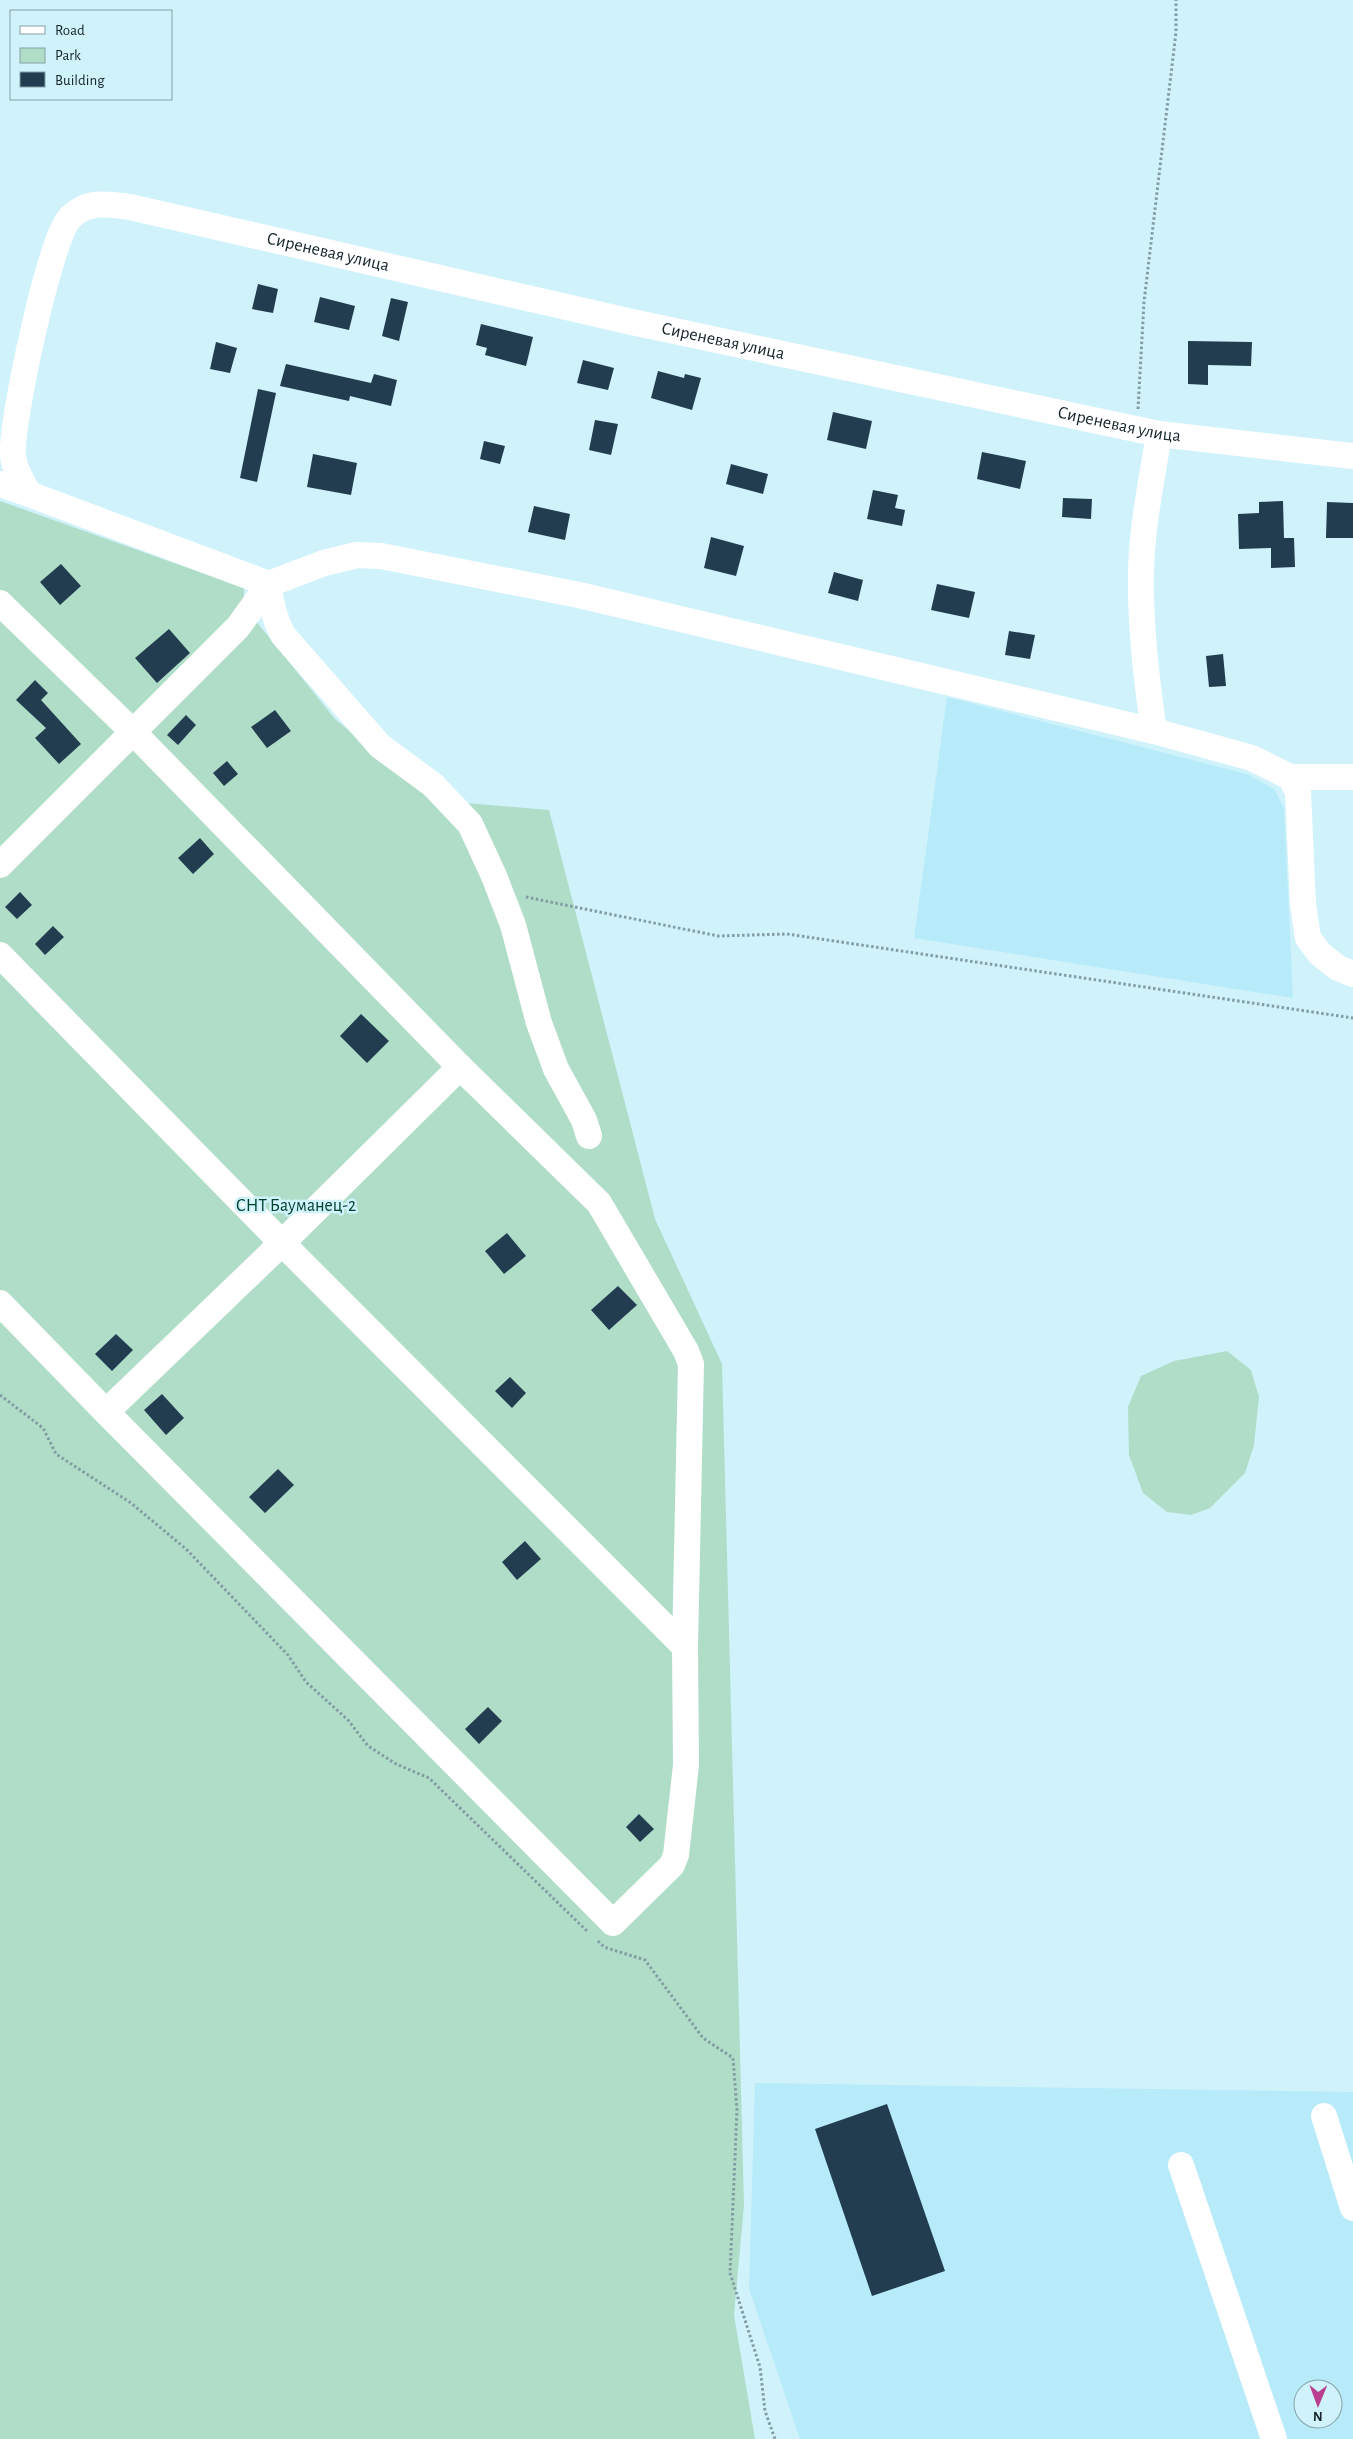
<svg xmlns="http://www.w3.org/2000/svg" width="1353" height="2439" viewBox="0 0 1353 2439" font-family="'Alegreya Sans',sans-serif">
	<rect width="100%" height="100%" fill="#d0f2fb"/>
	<!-- built -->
	<path fill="#b7ebf9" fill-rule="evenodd" d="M947 697 1247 774 1274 789 1284 808 1293 998 914 938Z
		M755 2083 1353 2092V2439H800L749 2289ZM1303 2389H1333V2419H1303Z"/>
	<!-- green -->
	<path fill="#b0ddc7" d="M0 501 244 588 243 631 255 620 335 719 431 800 549 810 655 1219 722 1364 744 2205 734 2315 755 2439H0Z
		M1227 1351 1251 1370 1259 1397 1254 1445 1245 1473 1210 1508 1191 1515 1167 1512 1143 1493 1129 1455 1128 1407 1141 1376 1174 1361Z"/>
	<!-- building -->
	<path fill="#223d50" d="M258 284 278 289 273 313 252 309Z
		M320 297 355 306 349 330 314 322Z
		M391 298 408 302 399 341 382 336Z
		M481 324 533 337 526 366 485 355 487 348 476 345Z
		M1188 341 1252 342 1251 366 1208 365V385L1188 384Z
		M216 342 237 348 230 373 210 369Z
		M583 360 614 368 608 390 577 383Z
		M286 364 371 383 374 374 397 380 391 406 350 396 349 401 280 386Z
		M658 371 684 378 685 374 701 378 692 410 651 398Z
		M258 389 276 393 257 482 240 478Z
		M833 412 872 421 866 449 827 440Z
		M595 420 618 424 611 455 589 450Z
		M484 441 505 446 500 464 480 459Z
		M982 452 1026 461 1020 489 977 479Z
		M313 454 357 463 351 495 307 487Z
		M731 464 768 474 763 494 726 484Z
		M873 490 898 495 895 508 905 510 902 526 867 519Z
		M1063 498 1092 499 1091 519 1062 517Z
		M1283 501 1284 538H1294L1295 567 1271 568V548L1239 549 1238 514 1259 513V502Z
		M1327 502 1353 503V538H1326Z
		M534 506 570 514 565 540 528 532Z
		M711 537 744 546 736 576 704 568Z
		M61 564 81 586 60 605 40 582Z
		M834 572 863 580 858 601 828 593Z
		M937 584 975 592 969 618 931 610Z
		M169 629 190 653 157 683 135 658Z
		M1009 631 1035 635 1030 659 1005 655Z
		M1223 654 1226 686 1209 687 1206 656Z
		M35 680 48 693 41 700 81 744 59 764 35 738 46 728 16 700Z
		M275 710 291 731 267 748 251 727Z
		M186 715 196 725 178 745 167 735Z
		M227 761 238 774 224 786 213 773Z
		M200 838 214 854 193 874 178 858Z
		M20 892 32 905 17 919 5 907Z
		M53 926 64 937 45 955 35 944Z
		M361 1014 389 1041 367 1063 340 1036Z
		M507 1233 526 1256 504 1274 485 1251Z
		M618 1286 637 1305 609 1330 591 1310Z
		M116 1334 133 1350 112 1371 95 1354Z
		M510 1377 526 1393 512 1408 495 1391Z
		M162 1394 184 1418 166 1435 144 1410Z
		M278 1469 294 1485 265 1513 249 1497Z
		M525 1541 541 1559 517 1580 502 1562Z
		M488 1707 502 1721 479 1744 465 1729Z
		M639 1814 654 1829 640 1842 626 1827Z
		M887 2104 945 2271 872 2296 815 2129Z"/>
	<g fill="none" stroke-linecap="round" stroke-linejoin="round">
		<!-- path -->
		<path stroke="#829ca3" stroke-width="3" stroke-dasharray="2.5 2.5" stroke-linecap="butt" d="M1138 409 1144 302 1176 32V0
			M526 897 718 936 787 934 1353 1018
			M0 1395 43 1428 56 1454 131 1503 186 1549 288 1655 306 1682 348 1720 368 1746 396 1764 429 1778 588 1932
			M598 1941 604 1947 645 1960 703 2038 733 2058 737 2110 730 2273 760 2367 765 2411 775 2439"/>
		<!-- minor -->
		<g stroke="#fff" stroke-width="26">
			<path d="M0 484 29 494"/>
			<path id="s1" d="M269 584 29 494C23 483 14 469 13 456 10 424 50 240 69 219 86 200 107 204 130 207L632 322 1159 434 1353 456"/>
			<path d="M269 584C270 603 274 618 283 635L380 746 433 785 470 824 494 876 513 925 539 1023 556 1069 584 1120 589 1136"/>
			<path d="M0 603 132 731 460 1067 599 1203 686 1351 691 1364 685 1647 686 1765 676 1855 672 1865 613 1923 106 1412 0 1303"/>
			<path d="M1154 731C1146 678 1140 625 1141 571 1142 525 1152 479 1159 434"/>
			<path d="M1290 777H1353"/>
			<path d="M0 865 238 627 269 584 324 563 357 555 381 556 579 595 1154 731 1252 758 1290 777 1298 792 1303 904 1308 938 1320 954 1338 968 1353 974"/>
			<path d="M0 955 282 1243 685 1647"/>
			<path d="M106 1412 282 1243 460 1067"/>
			<path d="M1324 2116 1353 2208"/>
			<path d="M1181 2165 1274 2439"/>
		</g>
	</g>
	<g text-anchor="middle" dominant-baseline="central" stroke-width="5" stroke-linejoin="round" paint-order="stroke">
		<!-- street labels -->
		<g font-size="18" fill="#142428" stroke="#d0f2fb">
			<text stroke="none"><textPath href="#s1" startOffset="811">Сиреневая улица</textPath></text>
			<text stroke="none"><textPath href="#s1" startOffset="1216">Сиреневая улица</textPath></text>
			<text stroke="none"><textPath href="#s1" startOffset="1621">Сиреневая улица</textPath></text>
		</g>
		<!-- park labels -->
		<g font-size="18" fill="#01412c" stroke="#d0f2fb">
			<text x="296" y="1206">СНТ Бауманец-2</text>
		</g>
	</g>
	<!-- legend -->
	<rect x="10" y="10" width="162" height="90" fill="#d0f2fb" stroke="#85a0a7"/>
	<rect x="20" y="26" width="25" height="8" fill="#ffffff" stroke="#85a0a7"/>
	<text x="55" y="35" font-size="15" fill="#142428">Road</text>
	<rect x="20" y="48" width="25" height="15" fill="#b0ddc7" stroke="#85a0a7"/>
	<text x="55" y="60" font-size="15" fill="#142428">Park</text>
	<rect x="20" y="72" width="25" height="15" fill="#223d50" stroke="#85a0a7"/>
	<text x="55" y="85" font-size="15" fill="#142428">Building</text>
	<!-- north arrow -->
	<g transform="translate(1318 2404) rotate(181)"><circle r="24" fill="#d0f2fb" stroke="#85a0a7"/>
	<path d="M0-4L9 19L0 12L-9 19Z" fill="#b93e8e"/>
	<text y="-8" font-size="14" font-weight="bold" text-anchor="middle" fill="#142428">N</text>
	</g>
</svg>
